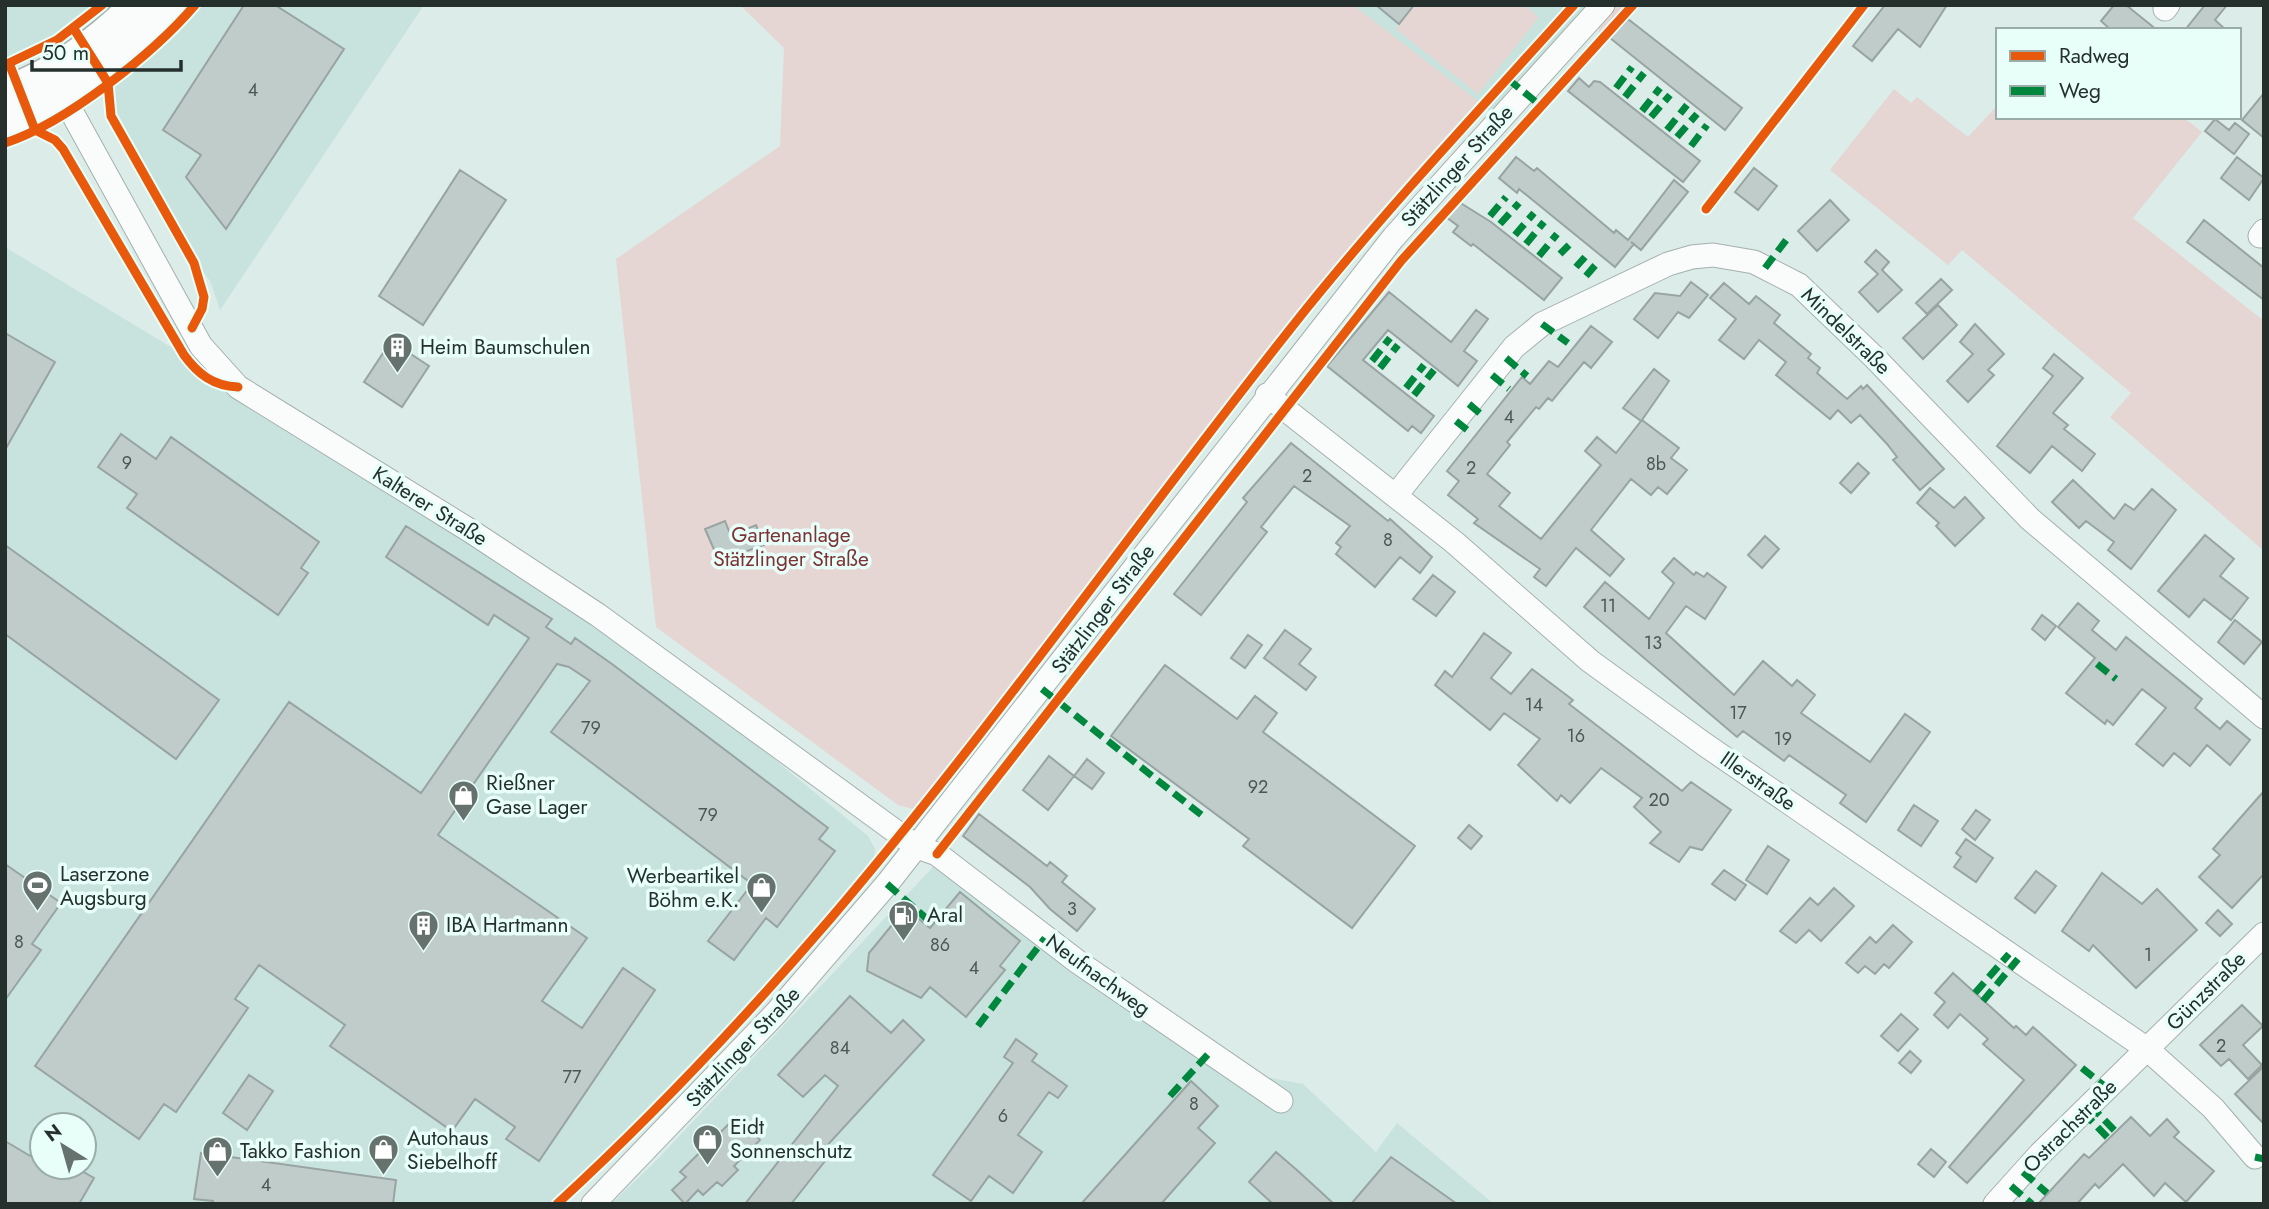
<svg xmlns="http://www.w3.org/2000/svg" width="2269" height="1209" viewBox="0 0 2269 1209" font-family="Jost,sans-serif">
	<rect width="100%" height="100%" fill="#dcece8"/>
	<!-- built -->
	<path fill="#c8e3dd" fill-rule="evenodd" d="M5 5H94L36 48 5 63Z
		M199 5H424L220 310 210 281 194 260 113 105V89L122 76 151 56Z
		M1353 5H1603L1499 119Z
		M5 247 332 444 598 615 868 836 875 849 874 864 727 1026 554 1204H5ZM42 1125H84V1167H42Z
		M934 866 1260 1076 1303 1084 1376 1152 1397 1123 1494 1204H611L654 1163Z"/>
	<!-- green -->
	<path fill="#e5d5d3" d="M740 5H1353L1479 102 1327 274 921 805 913 809 898 805 656 627 616 259 780 146 784 48Z
		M1415 5H1524L1539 17 1478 94 1396 29Z
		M1616 5H1625L1599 35V26Z
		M1894 89 1911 103 1917 97 1968 137 1998 105V117H2183L2202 132 2133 218 2264 321V551L2110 417 2131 393 1962 250 1948 265 1830 170Z"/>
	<!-- building -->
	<path fill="#bfccc9" stroke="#98a4a2" stroke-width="2" d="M244 5H275L344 49 226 229 186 177 201 155 163 130Z
		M1376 5H1414L1399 24Z
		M1885 5H1947L1920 47 1898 29 1872 61 1853 46Z
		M2114 5H2126L2157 30H2111L2101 21Z
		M2205 5H2227L2215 20 2226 30H2185Z
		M1628 19 1742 108 1725 130 1610 38Z
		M1579 78 1589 87 1594 81 1600 82 1700 161 1683 182 1568 91Z
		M2264 93V138L2242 120Z
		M2215 119 2229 130 2235 123 2249 134 2234 154 2205 131Z
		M1516 157 1534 171 1537 168 1614 233 1616 230 1628 240 1674 180 1688 192 1641 250 1631 242 1634 244 1615 267 1519 189 1517 193 1499 178Z
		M2237 157 2264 178 2249 200 2221 178Z
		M1754 168 1777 186 1758 210 1735 192Z
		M460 170 506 200 423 325 379 296Z
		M1830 200 1849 220 1817 251 1798 231Z
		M1459 202 1491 222 1562 278 1544 300 1473 244 1471 246 1453 232 1458 226 1446 217Z
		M2204 220 2264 268V300L2187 242Z
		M1876 250 1889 262 1882 270 1902 290 1878 312 1859 292 1878 274 1865 262Z
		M1941 279 1952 290 1927 314 1916 303Z
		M1691 282 1708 295 1689 318 1678 312 1658 338 1634 319 1655 293 1680 296Z
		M1724 283 1749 304 1756 296 1780 315 1774 323 1811 354 1808 358 1820 368 1817 373 1847 399 1861 386 1863 389 1867 385 1944 469 1920 490 1893 460 1897 457 1887 444 1860 415 1851 423 1838 410 1830 419 1776 375 1786 362 1759 340 1744 359 1719 340 1736 319 1710 298Z
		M1389 292 1451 342 1476 310 1488 319 1464 351 1477 361 1458 386 1388 330 1363 360 1434 416 1421 433 1412 426 1408 431 1327 366Z
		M1938 305 1957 325 1923 359 1903 338Z
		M1975 324 2004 354 1988 370 1994 375 1968 402 1947 381 1973 354 1960 342Z
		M1591 326 1612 342 1591 368 1584 362 1552 401 1548 398 1539 409 1536 407 1507 442 1510 445 1487 474 1510 493 1499 506 1541 539 1601 465 1585 451 1597 437 1616 453 1641 421 1623 408 1654 369 1669 381 1642 420 1679 448 1671 458 1687 470 1667 494 1658 487 1651 495 1631 479 1591 530 1624 559 1610 576 1576 548 1546 586 1534 577 1540 569 1474 523 1478 519 1448 495 1459 481 1447 471 1522 377 1530 384 1549 361 1558 367Z
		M5 333 55 362 5 450Z
		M391 341 429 366 402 407 364 382Z
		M2054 354 2083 378 2053 413 2068 425 2064 429 2095 454 2082 471 2052 446 2030 473 1997 446 2053 376 2043 368Z
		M121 434 156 459 171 437 319 542 301 568 308 573 278 615 127 508 137 494 98 467Z
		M1291 443 1388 521 1390 519 1432 557 1420 573 1400 557 1375 587 1336 554 1341 547 1336 543 1350 526 1294 486 1261 527 1267 532 1201 615 1174 594 1247 502 1243 498Z
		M1858 463 1869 473 1851 493 1840 483Z
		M2073 480 2114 519 2125 504 2134 510 2152 489 2176 510 2131 569 2108 550 2114 542 2086 521 2079 528 2052 502Z
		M1930 488 1954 508 1965 497 1984 518 1955 546 1936 526 1939 523 1917 503Z
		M725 521 731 536 756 525 764 545 719 561 705 529Z
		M406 526 552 619 546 627 571 644 575 638 612 664 828 828 819 839 835 851 777 927 766 918 734 960 708 941 752 884 551 732 590 681 569 667 557 664 438 835 587 938 542 1001 582 1028 623 968 655 990 539 1161 506 1139 515 1127 475 1099 452 1131 330 1046 345 1025 259 965 235 999 248 1008 176 1112 164 1104 139 1139 35 1066 289 702 421 793 529 638 494 615 488 625 386 557Z
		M2205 535 2234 559 2220 576 2248 598 2231 620 2204 599 2189 617 2158 591Z
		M1765 536 1779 549 1762 568 1748 555Z
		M5 545 219 700 176 759 5 634Z
		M1674 558 1694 575 1696 572 1704 577 1707 573 1726 587 1705 619 1686 606 1666 633 1734 695 1763 661 1792 686 1797 680 1815 695 1801 713 1870 762 1905 714 1930 732 1866 822 1840 803 1846 795 1789 755 1784 761 1743 731 1737 737 1584 607 1605 582 1649 619 1674 583 1662 572Z
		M1433 575 1455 592 1436 616 1413 599Z
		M2078 603 2099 621 2092 630 2116 650 2126 637 2202 699 2195 708 2220 729 2227 721 2250 740 2230 765 2207 745 2190 766 2174 753 2163 766 2136 744 2166 708 2142 689 2113 725 2107 720 2105 724 2066 693 2095 658 2058 627Z
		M2042 615 2056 626 2045 640 2032 629Z
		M2235 620 2262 642 2244 664 2218 642Z
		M1285 630 1311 649 1299 664 1316 677 1306 690 1264 658Z
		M1484 633 1511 653 1491 678 1511 694 1532 669 1573 700 1569 704 1682 791 1691 782 1731 810 1702 850 1690 847 1679 862 1650 843 1661 832 1634 807 1642 798 1601 768 1570 803 1561 795 1557 801 1518 765 1540 739 1504 713 1490 730 1435 685 1445 671 1452 677Z
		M1248 635 1262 645 1245 668 1231 658Z
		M1165 665 1237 719 1255 696 1277 713 1263 732 1415 846 1352 928 1243 846 1249 839 1111 736Z
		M1049 756 1074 776 1048 810 1023 790Z
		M1087 759 1104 773 1092 789 1074 776Z
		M2264 791V874L2232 908 2199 877 2220 855 2213 849Z
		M1914 805 1938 821 1921 846 1898 830Z
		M1976 810 1990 820 1975 840 1962 829Z
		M979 814 1047 866 1050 862 1067 876 1062 882 1095 909 1077 931 1050 909 1030 887 963 836Z
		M1469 825 1482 836 1471 849 1458 838Z
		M1966 839 1993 858 1976 882 1954 867 1961 857 1956 853Z
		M1768 846 1789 860 1767 894 1746 880Z
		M5 864 61 903 32 944 41 950 5 1000Z
		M1724 870 1746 885 1735 900 1712 884Z
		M2036 871 2056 886 2035 913 2015 898Z
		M2102 873 2142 904 2157 889 2197 930 2136 988 2093 945 2089 951 2062 931Z
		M1834 888 1854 906 1821 941 1809 930 1796 943 1780 931 1810 898 1818 905Z
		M960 892 1020 941 1000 966 1005 970 966 1017 930 987 921 998 867 971 869 953 906 908 930 928Z
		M2218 910 2232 924 2220 936 2206 923Z
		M1893 925 1912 942 1889 968 1884 964 1875 974 1865 966 1858 973 1846 963 1870 937 1876 943Z
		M1953 973 2014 1028 2016 1026 2026 1035 2033 1027 2076 1065 1967 1183 1949 1167 2024 1080 1983 1044 1988 1039 1960 1014 1948 1028 1934 1015 1945 1002 1935 993Z
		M850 996 891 1033 903 1020 924 1040 822 1151 829 1156 791 1204H745L838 1086 825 1075 803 1097 778 1075Z
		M2242 1005 2263 1026 2243 1045 2262 1065 2248 1079 2229 1059 2221 1066 2200 1045Z
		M1901 1014 1918 1029 1898 1051 1881 1036Z
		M1016 1039 1037 1054 1032 1061 1067 1086 1058 1098 1049 1092 1018 1135 1042 1152 1013 1193 989 1176 971 1201 933 1175 1013 1063 1004 1057Z
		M1910 1051 1921 1061 1911 1073 1899 1063Z
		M2264 1066V1124L2235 1094Z
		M249 1075 273 1091 247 1130 223 1113Z
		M1191 1081 1218 1106 1198 1128 1215 1143 1161 1204H1081Z
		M737 1116 760 1140 734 1166 738 1170 722 1186 717 1182 703 1195 698 1190 685 1204 672 1190 686 1177 680 1172Z
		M2131 1117 2150 1136 2167 1119 2179 1132 2174 1137 2214 1171 2186 1202 2165 1183 2154 1196 2123 1164 2099 1188 2095 1184 2077 1204H2038L2084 1154 2089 1158Z
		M5 1141 42 1163V1167H75L94 1178 79 1204H5Z
		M1931 1149 1946 1162 1934 1177 1918 1164Z
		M1276 1152 1298 1171 1334 1204H1273L1249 1182Z
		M201 1153 396 1180 393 1204H213V1201L194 1199Z
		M1391 1157 1457 1204H1351Z"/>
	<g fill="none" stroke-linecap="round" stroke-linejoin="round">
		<defs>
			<path id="street" d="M2165 9 2168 5
				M54 80 201 346 238 387 469 530 598 615 917 847 937 854 1078 962 1281 1101
				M2260 236 2264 231
				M1267 395 1454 542 1590 661 1704 744 2147 1049 2213 1108 2255 1157
				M1396 495 1514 347 1542 324 1668 264 1692 257 1713 255 1754 262 1799 285 1875 358 2030 519 2264 717
				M593 1204 776 1013 887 884 1393 238 1603 5
				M1995 1204 2040 1154 2264 934"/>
			<path id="secondary" d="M5 93C53 77 102 41 137 5
				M5 121C68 96 123 56 168 5"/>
		</defs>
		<!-- street casing -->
		<use href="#street" stroke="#a4b0ad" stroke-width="25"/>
		<!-- secondary casing -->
		<use href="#secondary" stroke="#a4b0ad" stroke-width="36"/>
		<!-- street -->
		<use href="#street" stroke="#fafcfc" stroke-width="23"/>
		<!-- secondary -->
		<use href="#secondary" stroke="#fafcfc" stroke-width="33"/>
		<!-- quiet -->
		<path stroke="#00873e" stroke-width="7" stroke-dasharray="14 7" stroke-linecap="butt" d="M1508 79 1541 106
			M1616 88 1632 67
			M1625 97 1644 73
			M1642 111 1660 88
			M1651 117 1670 95
			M1667 130 1687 105
			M1677 137 1697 114
			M1691 146 1707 125
			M1490 216 1506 197
			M1500 224 1519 203
			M1515 235 1534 213
			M1526 244 1544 222
			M1560 254 1569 245
			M1539 256 1557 234
			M1576 267 1585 257
			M1765 268 1790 235
			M1586 276 1598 262
			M1542 324 1568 343
			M1506 358 1527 376
			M1372 361 1390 338
			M1380 368 1398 345
			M1492 375 1509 389
			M1406 388 1424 365
			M1414 395 1434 370
			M1469 404 1483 416
			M1456 421 1471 433
			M2097 664 2116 679
			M1042 689 1204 817
			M887 884 927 919
			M1975 993 2009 954
			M1983 1001 2018 959
			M978 1026 1045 938
			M2082 1068 2107 1088
			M1170 1096 1210 1052
			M2090 1105 2116 1132
			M2083 1112 2109 1139
			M2255 1157 2264 1159
			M2023 1172 2047 1193
			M2011 1186 2032 1204"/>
		<defs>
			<path id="cycleway" d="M74 29 108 83 111 116 194 263 204 297 202 309 192 328
				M9 63 35 130 55 140 63 149 184 355C198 374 213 386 238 387
				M5 65 57 40 102 5
				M5 143C66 123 153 54 195 5
				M1706 209 1864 5
				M937 854 1401 261 1633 5
				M557 1204C654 1115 745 1018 831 918 998 722 1146 509 1307 308 1392 203 1484 105 1574 5"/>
		</defs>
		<!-- cycleway casing -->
		<use href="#cycleway" stroke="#e8fef9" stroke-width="13"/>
		<!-- cycleway -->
		<use href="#cycleway" stroke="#e8590c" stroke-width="9"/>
	</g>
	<!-- icons -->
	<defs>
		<symbol id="building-pin" viewBox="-11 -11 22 30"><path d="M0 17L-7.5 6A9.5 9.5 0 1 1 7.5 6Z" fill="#65726e" stroke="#e8fef9"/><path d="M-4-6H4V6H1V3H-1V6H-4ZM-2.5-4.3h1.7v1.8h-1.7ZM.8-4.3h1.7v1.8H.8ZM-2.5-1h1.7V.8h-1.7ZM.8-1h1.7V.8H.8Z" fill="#fff"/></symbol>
		<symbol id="shop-pin" viewBox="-11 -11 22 30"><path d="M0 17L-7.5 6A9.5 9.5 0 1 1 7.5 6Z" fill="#65726e" stroke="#e8fef9"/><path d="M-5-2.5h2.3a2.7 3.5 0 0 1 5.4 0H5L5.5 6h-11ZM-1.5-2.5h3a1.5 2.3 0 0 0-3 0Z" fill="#fff"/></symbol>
		<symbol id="stadium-pin" viewBox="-11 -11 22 30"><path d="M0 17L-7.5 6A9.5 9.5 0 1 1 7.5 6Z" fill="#65726e" stroke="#e8fef9"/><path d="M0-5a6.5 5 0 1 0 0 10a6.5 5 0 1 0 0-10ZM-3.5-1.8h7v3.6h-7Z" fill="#fff"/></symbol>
		<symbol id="fuel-pin" viewBox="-11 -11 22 30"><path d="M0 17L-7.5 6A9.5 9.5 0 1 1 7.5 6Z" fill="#65726e" stroke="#e8fef9"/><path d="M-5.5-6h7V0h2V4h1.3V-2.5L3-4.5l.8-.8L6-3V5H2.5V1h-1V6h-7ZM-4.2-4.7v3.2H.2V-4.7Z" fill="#fff"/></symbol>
	</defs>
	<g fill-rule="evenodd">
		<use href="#building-pin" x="380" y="330" width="35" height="47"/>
		<use href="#shop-pin" x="446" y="778" width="35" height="47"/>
		<use href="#stadium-pin" x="20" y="868" width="35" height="47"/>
		<use href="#shop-pin" x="744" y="870" width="35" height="47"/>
		<use href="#fuel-pin" x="886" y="898" width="35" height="47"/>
		<use href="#building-pin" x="406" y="908" width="35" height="47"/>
		<use href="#shop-pin" x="690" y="1122" width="35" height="47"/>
		<use href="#shop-pin" x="366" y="1132" width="35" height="47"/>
		<use href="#shop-pin" x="200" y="1134" width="35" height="47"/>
	</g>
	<g text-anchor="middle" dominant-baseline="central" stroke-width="7" stroke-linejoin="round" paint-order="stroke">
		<!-- number labels -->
		<g font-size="18" fill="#4c5754">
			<text x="253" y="90">4</text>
			<text x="1509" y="417">4</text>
			<text x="127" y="463">9</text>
			<text x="1656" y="464">8b</text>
			<text x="1471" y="468">2</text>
			<text x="1307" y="476">2</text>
			<text x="1388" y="540">8</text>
			<text x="1608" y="606">11</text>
			<text x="1653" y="643">13</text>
			<text x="1534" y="705">14</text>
			<text x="1738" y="713">17</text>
			<text x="591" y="728">79</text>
			<text x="1576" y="736">16</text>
			<text x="1783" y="739">19</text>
			<text x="1258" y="787">92</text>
			<text x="1659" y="800">20</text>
			<text x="708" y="815">79</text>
			<text x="1072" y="909">3</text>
			<text x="19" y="942">8</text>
			<text x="940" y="945">86</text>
			<text x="2148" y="955">1</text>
			<text x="974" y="968">4</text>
			<text x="2221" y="1046">2</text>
			<text x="840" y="1048">84</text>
			<text x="572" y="1077">77</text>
			<text x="1194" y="1104">8</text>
			<text x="1003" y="1116">6</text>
			<text x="266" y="1185">4</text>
		</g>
		<!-- street labels -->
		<g font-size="21" fill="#25302d" stroke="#e8fef9">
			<text transform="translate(1457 166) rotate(-48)">Stätzlinger Straße</text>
			<text transform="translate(1846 331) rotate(44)">Mindelstraße</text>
			<text transform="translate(430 506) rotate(32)">Kalterer Straße</text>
			<text transform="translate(1103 609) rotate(-53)">Stätzlinger Straße</text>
			<text transform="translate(1758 781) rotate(35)">Illerstraße</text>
			<text transform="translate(1098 975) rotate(36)">Neufnachweg</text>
			<text transform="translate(2206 991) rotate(-45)">Günzstraße</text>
			<text transform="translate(743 1047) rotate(-47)">Stätzlinger Straße</text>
			<text transform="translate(2070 1126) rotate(-45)">Ostrachstraße</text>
		</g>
		<!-- poi labels -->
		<g font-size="21" fill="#25302d" stroke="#e8fef9" text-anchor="start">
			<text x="420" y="347">Heim Baumschulen</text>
			<text x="486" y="783">Rießner<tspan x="486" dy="24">Gase Lager</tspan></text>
			<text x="60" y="874">Laserzone<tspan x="60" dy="24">Augsburg</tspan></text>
			<text x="739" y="876" text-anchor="end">Werbeartikel<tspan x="739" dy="24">Böhm e.K.</tspan></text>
			<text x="927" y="915">Aral</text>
			<text x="446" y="925">IBA Hartmann</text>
			<text x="730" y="1127">Eidt<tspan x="730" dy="24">Sonnenschutz</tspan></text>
			<text x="407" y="1138">Autohaus<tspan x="407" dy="24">Siebelhoff</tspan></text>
			<text x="240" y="1151">Takko Fashion</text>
		</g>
		<!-- park labels -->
		<g font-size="21" fill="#7d3335" stroke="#e8fef9">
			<text x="791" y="535">Gartenanlage<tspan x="791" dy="24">Stätzlinger Straße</tspan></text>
		</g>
	</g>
	<!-- border -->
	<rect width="2269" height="1209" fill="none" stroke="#25302d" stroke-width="14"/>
	<!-- legend -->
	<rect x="1996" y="28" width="245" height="91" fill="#e8fef9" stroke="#9aaca7" stroke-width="2"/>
	<rect x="2010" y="51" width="35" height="10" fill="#e8590c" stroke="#9aaca7" stroke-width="2"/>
	<text x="2059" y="63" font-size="21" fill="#25302d">Radweg</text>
	<rect x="2010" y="86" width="35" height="10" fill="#00873e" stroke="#9aaca7" stroke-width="2"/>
	<text x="2059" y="98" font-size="21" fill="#25302d">Weg</text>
	<!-- north arrow -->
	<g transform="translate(63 1146) rotate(323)"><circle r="33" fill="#e8fef9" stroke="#9aaca7" stroke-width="2"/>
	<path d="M0-5L12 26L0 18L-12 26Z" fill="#65726e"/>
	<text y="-10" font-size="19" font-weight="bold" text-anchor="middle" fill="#25302d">N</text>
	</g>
	<!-- scale -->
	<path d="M32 60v10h149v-10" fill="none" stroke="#25302d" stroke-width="3.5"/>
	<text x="42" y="60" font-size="21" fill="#25302d" stroke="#e8fef9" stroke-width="5" paint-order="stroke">50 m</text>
</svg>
